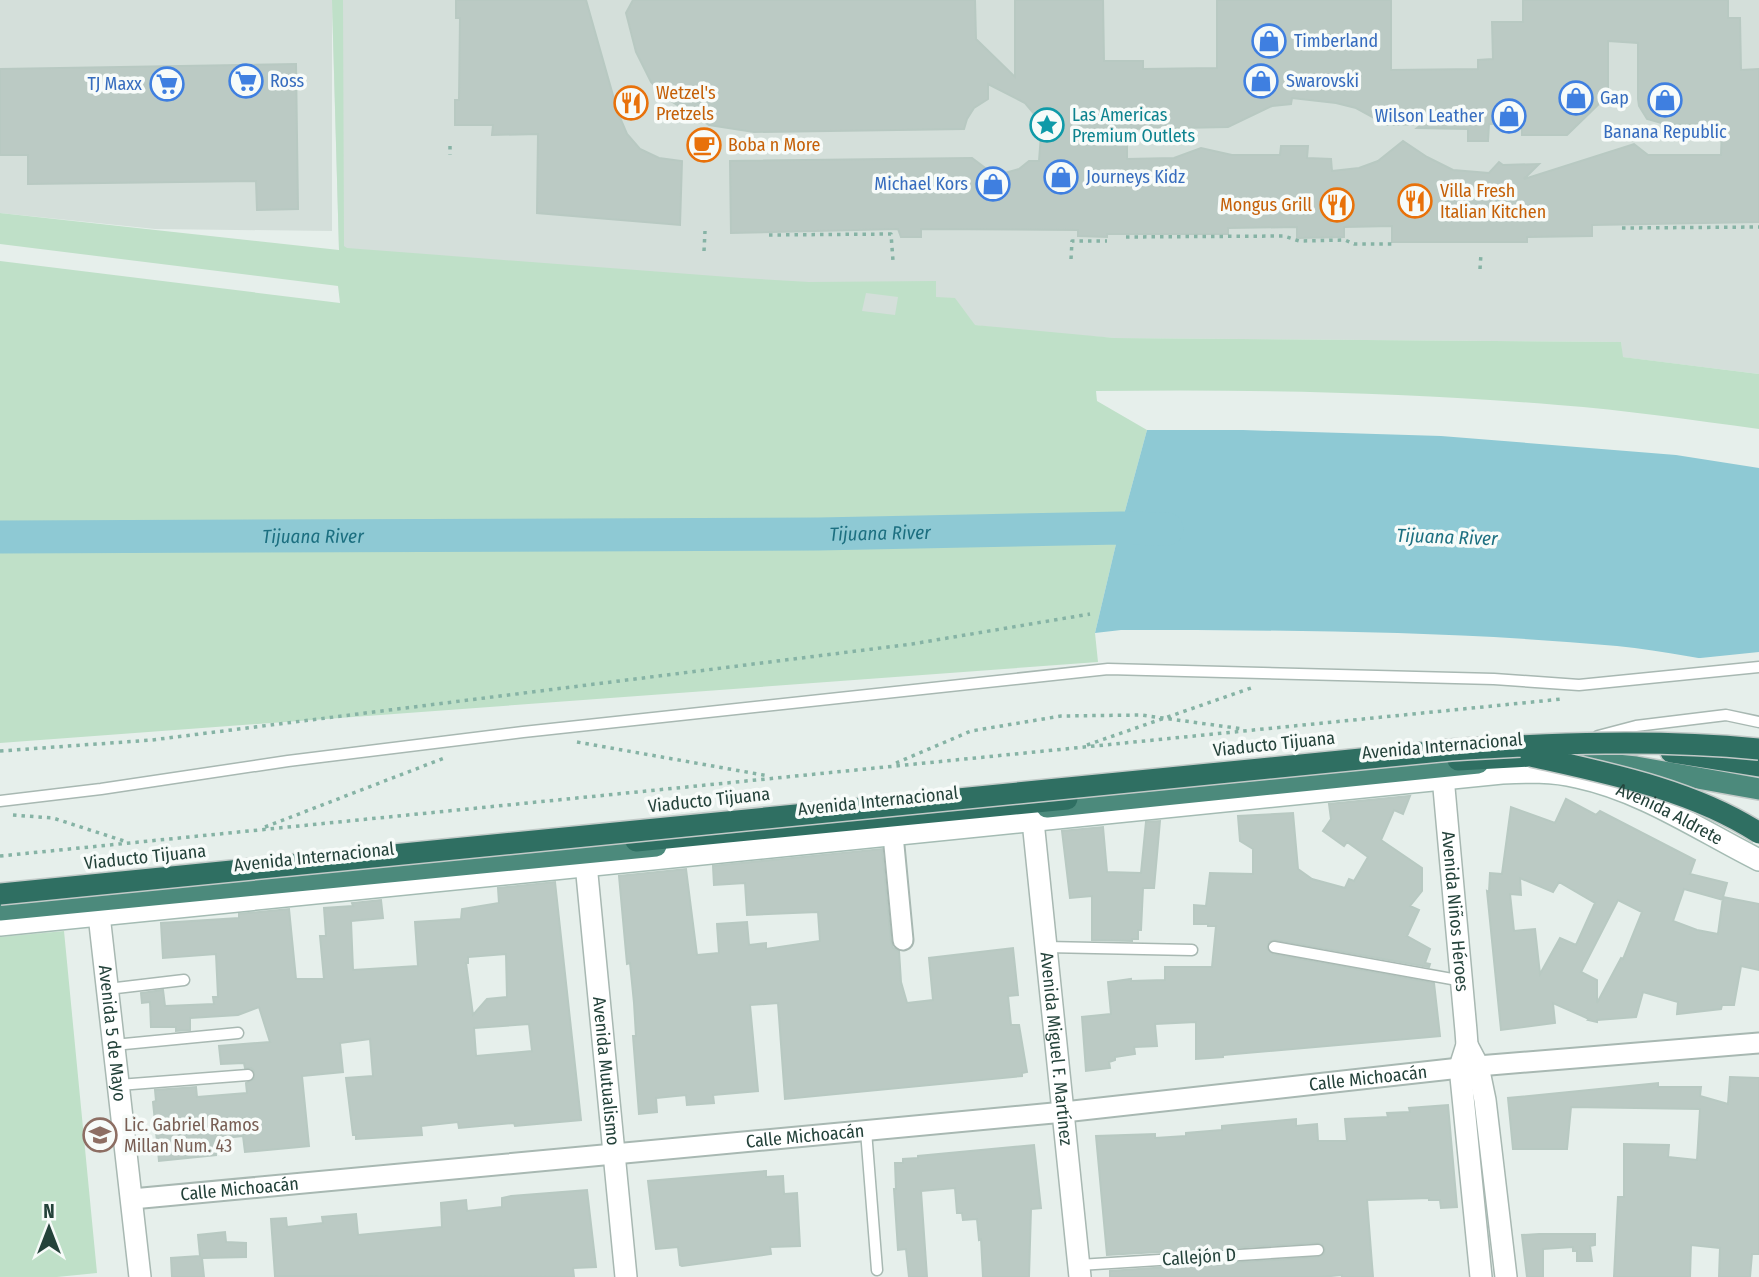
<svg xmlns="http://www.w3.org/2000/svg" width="1759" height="1277" viewBox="0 0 1759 1277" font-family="'Fira Sans Condensed',sans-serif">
	<rect width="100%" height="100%" fill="#e6efeb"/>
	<!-- built -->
	<path fill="#d4dfda" d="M0 0H1759V374L1622 357 1621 342 1115 338 1033 332 339 250 332 4V231L155 229 0 213Z"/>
	<!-- green -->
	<path fill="#bfe0c8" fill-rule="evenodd" d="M332 0H343L344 246 347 248 742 278 809 282 936 281V297L955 298 975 325 1115 338 1621 342 1623 357 1759 374V429C1692 420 1625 410 1558 405 1405 392 1250 389 1096 391L1097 401 1147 430 1116 544 1095 633 1098 662 0 743V261L340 303 338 286 0 244V213L339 250ZM866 293 898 297 895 315 862 311Z
		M64 931 97 1273 57 1277H0V937Z"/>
	<!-- water -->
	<path fill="#8ec9d4" d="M1147 430H1243L1441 436 1676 455 1759 468V668C1712 661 1664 651 1617 646 1452 631 1286 630 1121 630L1095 633 1116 544Z"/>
	<!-- pier -->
	<path fill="#e6efeb" d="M1759 652V671L1681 660Z"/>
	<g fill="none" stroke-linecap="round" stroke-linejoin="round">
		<!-- river -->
		<path stroke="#8ec9d4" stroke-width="33" id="s1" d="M0 537 818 534 1121 528 1167 529"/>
	</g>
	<!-- building -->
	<path fill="#bbcac4" stroke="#b8c9c2" stroke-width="2" fill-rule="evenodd" d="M456 0H586L618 113 627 134 640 149 659 158 682 161 680 225 537 213 538 134 492 135 493 125H455V100H459L460 18H456Z
		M633 0H975L976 39 1015 77V0H1103L1104 61H1143V69L1217 68V0H1391V70L1478 69V60L1493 59 1492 22H1523V0H1728V18H1740L1741 70 1759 69V222L1592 225V236L1527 237V242H1392V226L1344 227V237L1297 238V227L1228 228V234H1107V237L1078 236V230L921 229V237H901L898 229 731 233 730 161 972 158 988 170 1005 173 1019 169 1029 161H1039L1041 134 1036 116 1025 103 988 84V99L974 108 967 119 964 129 754 132 709 125 663 96 651 82 636 52 626 13ZM1608 41 1638 43V99L1639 106 1647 119 1665 124 1722 125 1721 155H1648L1634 144 1524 179 1539 164 1503 165 1499 162 1489 173 1453 170 1427 157 1403 141 1378 161 1359 168 1332 171 1331 159 1307 158 1308 146H1281L1280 155H1232L1201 148 1174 158 1127 159V129L1228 127 1272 106 1291 104 1292 98 1336 103 1356 108 1387 125 1422 124 1417 128 1468 129V141H1488L1489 124 1522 123V135H1567L1608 95Z
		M296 64 298 209 257 210 256 181 28 184V155H0V69Z
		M1410 796 1403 814 1394 810 1381 840 1422 868V891L1410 906 1419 910 1407 936 1430 949 1425 963 1430 964 1429 967 1275 940 1269 942 1267 949 1273 954 1434 983 1440 1036 1223 1055V1057L1196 1059V1022L1155 1024 1157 1046 1134 1047 1135 1054 1115 1057V1060L1109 1062 1110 1068 1086 1071 1082 1017 1111 1014 1108 982 1131 979V981L1165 980V967H1212L1216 926H1208V924H1194V905L1206 906 1210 873 1253 874V849L1240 841 1238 816 1293 813 1298 869 1312 879 1345 888 1349 879 1354 881 1368 857 1347 842 1344 846 1323 831 1331 819 1329 804Z
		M1566 799 1596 815 1600 811 1695 860 1690 874 1727 883 1723 897 1759 904V970L1741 966 1734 1005H1722L1721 1009 1677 1014 1678 1002 1643 992 1636 1017 1597 1020V1022L1588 1020 1589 1019 1553 1003 1555 1023 1501 1030 1487 891 1489 892 1490 873 1502 874 1511 807 1555 823ZM1520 878 1553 892 1559 882 1595 903 1576 945 1560 938 1540 974 1535 929 1514 931 1510 894 1521 895ZM1684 889 1723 900V897L1718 934 1697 930 1673 921ZM1618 900 1642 912 1623 959 1621 958 1597 1003V980L1581 972Z
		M1160 821 1154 888H1143L1141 930H1138V939H1132V941L1092 940V896L1070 898 1062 831 1103 827 1107 872 1141 873 1146 822Z
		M882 849 891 941 893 948 899 951 901 982 907 1003 933 1000 929 958 1013 948 1018 995 1008 996 1011 1025H1019L1027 1072 1022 1073V1076L785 1099 778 1003 750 1005 758 1091 713 1095 714 1103 687 1105 686 1095 656 1098 657 1112 639 1114 633 1036H636L634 1003 630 963 627 964 619 876 686 869 697 955 719 953 717 924 747 922 749 945 766 943V949L820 941 818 912 747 915 745 883 714 885 713 866Z
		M555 882 581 1120 515 1126 514 1123 459 1128 458 1122 421 1126 422 1135 356 1139V1135H353L346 1078 373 1076 370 1039 340 1043 343 1072 302 1076 309 1146 245 1152 243 1136 215 1139 216 1155 159 1161 153 1102 156 1101 155 1090 196 1087 197 1097 247 1093 246 1083 254 1079V1071L251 1068H245L244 1063 221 1064 219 1046 270 1042 259 1007 238 1015 190 1018V1030L176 1031V1027H151L150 1002 142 1003 141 993 163 990 165 1006 214 1004 213 997H218L216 954 163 958 161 923 239 918V914L289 909 296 979H324L320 936H326L324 908 353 906 352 903 381 900 383 918 351 921 353 970 418 966 415 922 461 919 462 909 499 903 498 888ZM506 954 507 997 487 999 473 1015 466 963H468V957ZM529 1024 532 1051 476 1056 474 1028Z
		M1730 1077 1759 1078V1254H1752L1750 1277H1719L1720 1248 1691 1245 1690 1277H1614L1618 1197H1624V1144L1669 1145 1668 1157 1697 1160 1700 1109 1571 1107 1567 1149H1513L1508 1098 1658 1083V1087H1701L1700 1096 1728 1104Z
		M1448 1105 1457 1207 1441 1208 1440 1200H1429V1198L1367 1200 1373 1277H1342V1275L1320 1277H1110V1271L1318 1257 1324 1254 1325 1249 1322 1244 1318 1243 1107 1255 1096 1136 1155 1134V1138L1186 1136V1133L1222 1130V1126L1296 1119V1126L1317 1124 1318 1141H1347L1345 1119 1388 1117 1387 1113 1410 1112 1409 1108Z
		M1034 1145 1041 1208 1031 1209 1029 1277H983L981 1239 979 1240 977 1219 963 1220 962 1213H957L955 1188 921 1191 927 1277H909L906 1249 898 1250 894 1189H896L895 1163H903V1159L918 1158V1156Z
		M766 1171V1177L783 1176 784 1194 797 1193 800 1246 770 1247 771 1254 682 1266 680 1265 678 1247 656 1249 648 1181Z
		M587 1190 596 1267 573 1268 574 1277 275 1276 271 1219 286 1218 287 1227 323 1223 322 1217 356 1214 358 1235 442 1227 441 1203 466 1200 467 1211 502 1207V1198L511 1196Z
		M225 1232 226 1242 246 1243V1257L202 1258 204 1277H172L171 1258 200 1256 198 1235Z
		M1539 1234H1595V1245L1590 1246 1592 1261H1577V1251H1573V1247L1543 1249V1277H1527L1522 1235Z"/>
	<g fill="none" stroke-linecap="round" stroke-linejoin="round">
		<defs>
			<path id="service" d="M1598 736 1636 726 1726 715 1759 722
				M0 801 101 789 288 761 523 732 1108 669 1494 679 1579 685 1759 667
				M1046 947 1192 950
				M1274 947 1463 981
				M108 989 184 980
				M114 1045 238 1033
				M119 1085 248 1075
				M866 1131 877 1270
				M1079 1265 1318 1250"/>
			<g id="minor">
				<path d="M893 835 903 940"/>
				<path id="s2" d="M132 1199 1064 1112 1478 1066 1759 1043"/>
			</g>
			<g id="tertiary">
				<path id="s3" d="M1443 777 1466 1031 1467 1045 1460 1067 1481 1277"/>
				<path id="s4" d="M1033 821 1080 1277"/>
				<path id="s5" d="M586 864 626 1277"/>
				<path id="s6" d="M99 915 140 1277"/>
				<path d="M1467 1045 1478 1066 1485 1100 1506 1277"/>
			</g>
			<g id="secondary">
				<path id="s7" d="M0 925 1502 773C1527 772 1552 771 1577 777 1643 791 1699 830 1759 860"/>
			</g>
			<path id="trunk" d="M1587 762 1636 767 1759 789
				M1047 807 1478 763
				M0 910 656 846"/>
			<path id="motorway" d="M1671 752 1759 766
				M1458 760 1531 756
				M636 841 1067 799"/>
		</defs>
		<!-- service casing -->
		<use href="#service" stroke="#a8b8b2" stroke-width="13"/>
		<!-- minor casing -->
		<use href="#minor" stroke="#a8b8b2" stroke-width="23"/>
		<!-- tertiary casing -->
		<use href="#tertiary" stroke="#a8b8b2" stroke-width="24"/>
		<!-- secondary casing -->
		<use href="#secondary" stroke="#a4bbb3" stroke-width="24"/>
		<!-- trunk casing -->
		<use href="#trunk" stroke="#c2cac8" stroke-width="24"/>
		<!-- motorway casing -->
		<use href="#motorway" stroke="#c2cac8" stroke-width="24"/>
		<!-- path -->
		<path stroke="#86b3a5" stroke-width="3.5" stroke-dasharray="3.5 5" stroke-linecap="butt" d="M450 146V155
			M1622 228 1759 227
			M769 235 891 234 893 261
			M1126 237 1284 236 1299 241 1345 240 1354 244H1393
			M704 251 705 231
			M1071 259 1072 241H1107
			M1480 269 1481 253
			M577 742 769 776
			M1087 745 1251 688
			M0 751 152 740 912 644 1090 614
			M896 763 971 731 1061 716 1141 715 1243 729
			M13 815 53 818 124 841
			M265 827 447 757
			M0 856 1562 699"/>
		<!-- service -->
		<use href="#service" stroke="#fff" stroke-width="10"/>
		<!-- minor -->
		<use href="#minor" stroke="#fff" stroke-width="19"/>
		<!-- tertiary -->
		<use href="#tertiary" stroke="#fff" stroke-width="21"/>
		<!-- secondary -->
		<use href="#secondary" stroke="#fff" stroke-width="21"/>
		<!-- trunk -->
		<use href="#trunk" stroke="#4c8a7c" stroke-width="21"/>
		<!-- motorway -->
		<use href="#motorway" stroke="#2f6f62" stroke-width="21"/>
		<defs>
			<path id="motorway-bridge" d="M1531 756C1607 773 1693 790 1759 833
				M0 894 1451 750C1554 743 1656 739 1759 749"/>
		</defs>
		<!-- motorway-bridge casing -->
		<use href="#motorway-bridge" stroke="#c2cac8" stroke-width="24" stroke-linecap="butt"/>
		<!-- motorway-bridge -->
		<use href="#motorway-bridge" stroke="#2f6f62" stroke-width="21"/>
	</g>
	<!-- icons -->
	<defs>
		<symbol id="shop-ring" viewBox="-11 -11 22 22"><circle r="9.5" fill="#f7fbf9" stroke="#3f7fe0" stroke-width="1.5"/><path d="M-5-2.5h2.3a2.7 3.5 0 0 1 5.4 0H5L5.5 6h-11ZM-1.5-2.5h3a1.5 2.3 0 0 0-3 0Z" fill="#3f7fe0"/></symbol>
		<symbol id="supermarket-ring" viewBox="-11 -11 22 22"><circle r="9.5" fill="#f7fbf9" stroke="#3f7fe0" stroke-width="1.5"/><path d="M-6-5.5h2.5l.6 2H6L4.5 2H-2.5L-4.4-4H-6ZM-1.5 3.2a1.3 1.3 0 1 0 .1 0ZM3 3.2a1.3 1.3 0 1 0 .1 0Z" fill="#3f7fe0"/></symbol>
		<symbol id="restaurant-ring" viewBox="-11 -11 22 22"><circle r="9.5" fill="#f7fbf9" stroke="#e8710a" stroke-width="1.5"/><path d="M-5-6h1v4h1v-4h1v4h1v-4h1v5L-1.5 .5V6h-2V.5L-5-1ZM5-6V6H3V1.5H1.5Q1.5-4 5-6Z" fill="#e8710a"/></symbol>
		<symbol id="sight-ring" viewBox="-11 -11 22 22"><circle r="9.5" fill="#f7fbf9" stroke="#0f9aa8" stroke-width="1.5"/><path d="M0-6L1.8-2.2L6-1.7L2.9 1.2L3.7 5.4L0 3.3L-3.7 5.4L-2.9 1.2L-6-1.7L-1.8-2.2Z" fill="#0f9aa8"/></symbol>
		<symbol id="cafe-ring" viewBox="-11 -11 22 22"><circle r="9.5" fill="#f7fbf9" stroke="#e8710a" stroke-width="1.5"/><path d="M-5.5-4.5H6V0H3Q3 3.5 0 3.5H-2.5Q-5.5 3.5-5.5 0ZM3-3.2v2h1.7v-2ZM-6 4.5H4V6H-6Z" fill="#e8710a"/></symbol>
		<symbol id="school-ring" viewBox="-11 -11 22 22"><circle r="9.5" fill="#f7fbf9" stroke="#8d6e63" stroke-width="1.5"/><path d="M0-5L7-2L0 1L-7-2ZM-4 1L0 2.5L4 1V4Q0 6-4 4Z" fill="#8d6e63"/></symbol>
	</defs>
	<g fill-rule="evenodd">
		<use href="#shop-ring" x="1250" y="22" width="38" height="38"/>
		<use href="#supermarket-ring" x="227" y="62" width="38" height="38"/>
		<use href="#shop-ring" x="1242" y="62" width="38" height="38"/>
		<use href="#supermarket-ring" x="148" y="65" width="38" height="38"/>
		<use href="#shop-ring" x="1557" y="79" width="38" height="38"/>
		<use href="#shop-ring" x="1646" y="81" width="38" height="38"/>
		<use href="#restaurant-ring" x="612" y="84" width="38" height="38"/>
		<use href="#shop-ring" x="1490" y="97" width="38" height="38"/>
		<use href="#sight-ring" x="1028" y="106" width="38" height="38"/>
		<use href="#cafe-ring" x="685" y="126" width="38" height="38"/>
		<use href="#shop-ring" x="1042" y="158" width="38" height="38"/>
		<use href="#shop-ring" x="974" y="165" width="38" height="38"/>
		<use href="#restaurant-ring" x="1396" y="182" width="38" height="38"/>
		<use href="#restaurant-ring" x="1318" y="186" width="38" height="38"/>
		<use href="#school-ring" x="81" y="1116" width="38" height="38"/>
	</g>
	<g text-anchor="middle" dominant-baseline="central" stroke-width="7" stroke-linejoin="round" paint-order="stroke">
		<!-- shop labels -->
		<g font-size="18" fill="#366cbe" stroke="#f7fbf9" text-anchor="start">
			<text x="1294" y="41">Timberland</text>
			<text x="270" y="81">Ross</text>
			<text x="1286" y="81">Swarovski</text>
			<text x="142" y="84" text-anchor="end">TJ Maxx</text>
			<text x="1600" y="98">Gap</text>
			<text x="1484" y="116" text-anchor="end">Wilson Leather</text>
			<text x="1665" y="132" text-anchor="middle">Banana Republic</text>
			<text x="1086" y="177">Journeys Kidz</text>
			<text x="968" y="184" text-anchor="end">Michael Kors</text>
		</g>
		<!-- food labels -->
		<g font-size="18" fill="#c56008" stroke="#f7fbf9" text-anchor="start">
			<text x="656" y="93">Wetzel's<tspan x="656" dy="21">Pretzels</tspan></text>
			<text x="728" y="145">Boba n More</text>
			<text x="1440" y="191">Villa Fresh<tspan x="1440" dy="21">Italian Kitchen</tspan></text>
			<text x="1312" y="205" text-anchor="end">Mongus Grill</text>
		</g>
		<!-- culture labels -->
		<g font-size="18" fill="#0d838f" stroke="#f7fbf9" text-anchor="start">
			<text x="1072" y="115">Las Americas<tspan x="1072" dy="21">Premium Outlets</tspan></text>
		</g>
		<!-- street labels -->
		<g font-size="18" fill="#24423a" stroke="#f7fbf9">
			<text transform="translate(1274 744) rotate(-6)">Viaducto Tijuana</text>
			<text transform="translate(1442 746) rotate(-5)">Avenida Internacional</text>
			<text transform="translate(709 800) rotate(-6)">Viaducto Tijuana</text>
			<text transform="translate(878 801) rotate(-6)">Avenida Internacional</text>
			<text stroke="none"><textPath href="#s7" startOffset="1685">Avenida Aldrete</textPath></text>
			<text transform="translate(145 857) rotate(-6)">Viaducto Tijuana</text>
			<text transform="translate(314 857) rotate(-6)">Avenida Internacional</text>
			<text stroke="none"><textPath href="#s3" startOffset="135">Avenida Niños Héroes</textPath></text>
			<text stroke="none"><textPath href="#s6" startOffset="119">Avenida 5 de Mayo</textPath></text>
			<text stroke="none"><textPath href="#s4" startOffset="229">Avenida Miguel F. Martínez</textPath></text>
			<text stroke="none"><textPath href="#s5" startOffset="208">Avenida Mutualismo</textPath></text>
			<text stroke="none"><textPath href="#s2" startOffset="1242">Calle Michoacán</textPath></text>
			<text stroke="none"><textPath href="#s2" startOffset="676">Calle Michoacán</textPath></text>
			<text stroke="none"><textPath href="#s2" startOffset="108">Calle Michoacán</textPath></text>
			<text transform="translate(1199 1257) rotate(-4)">Callejón D</text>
		</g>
		<!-- education labels -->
		<g font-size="18" fill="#785e54" stroke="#f7fbf9" text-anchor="start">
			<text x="124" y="1125">Lic. Gabriel Ramos<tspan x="124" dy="21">Millan Num. 43</tspan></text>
		</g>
		<!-- water labels -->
		<g font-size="19" font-style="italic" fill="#1c6f80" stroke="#f7fbf9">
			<text stroke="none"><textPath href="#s1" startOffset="880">Tijuana River</textPath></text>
			<text stroke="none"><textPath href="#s1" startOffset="313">Tijuana River</textPath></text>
			<text transform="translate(1447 537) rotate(2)">Tijuana River</text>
		</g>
	</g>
	<!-- north arrow -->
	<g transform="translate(49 1228)" stroke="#f7fbf9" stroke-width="5" paint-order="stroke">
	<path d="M0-5L12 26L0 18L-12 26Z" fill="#24423a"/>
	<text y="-10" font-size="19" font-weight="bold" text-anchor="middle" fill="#24423a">N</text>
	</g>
</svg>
